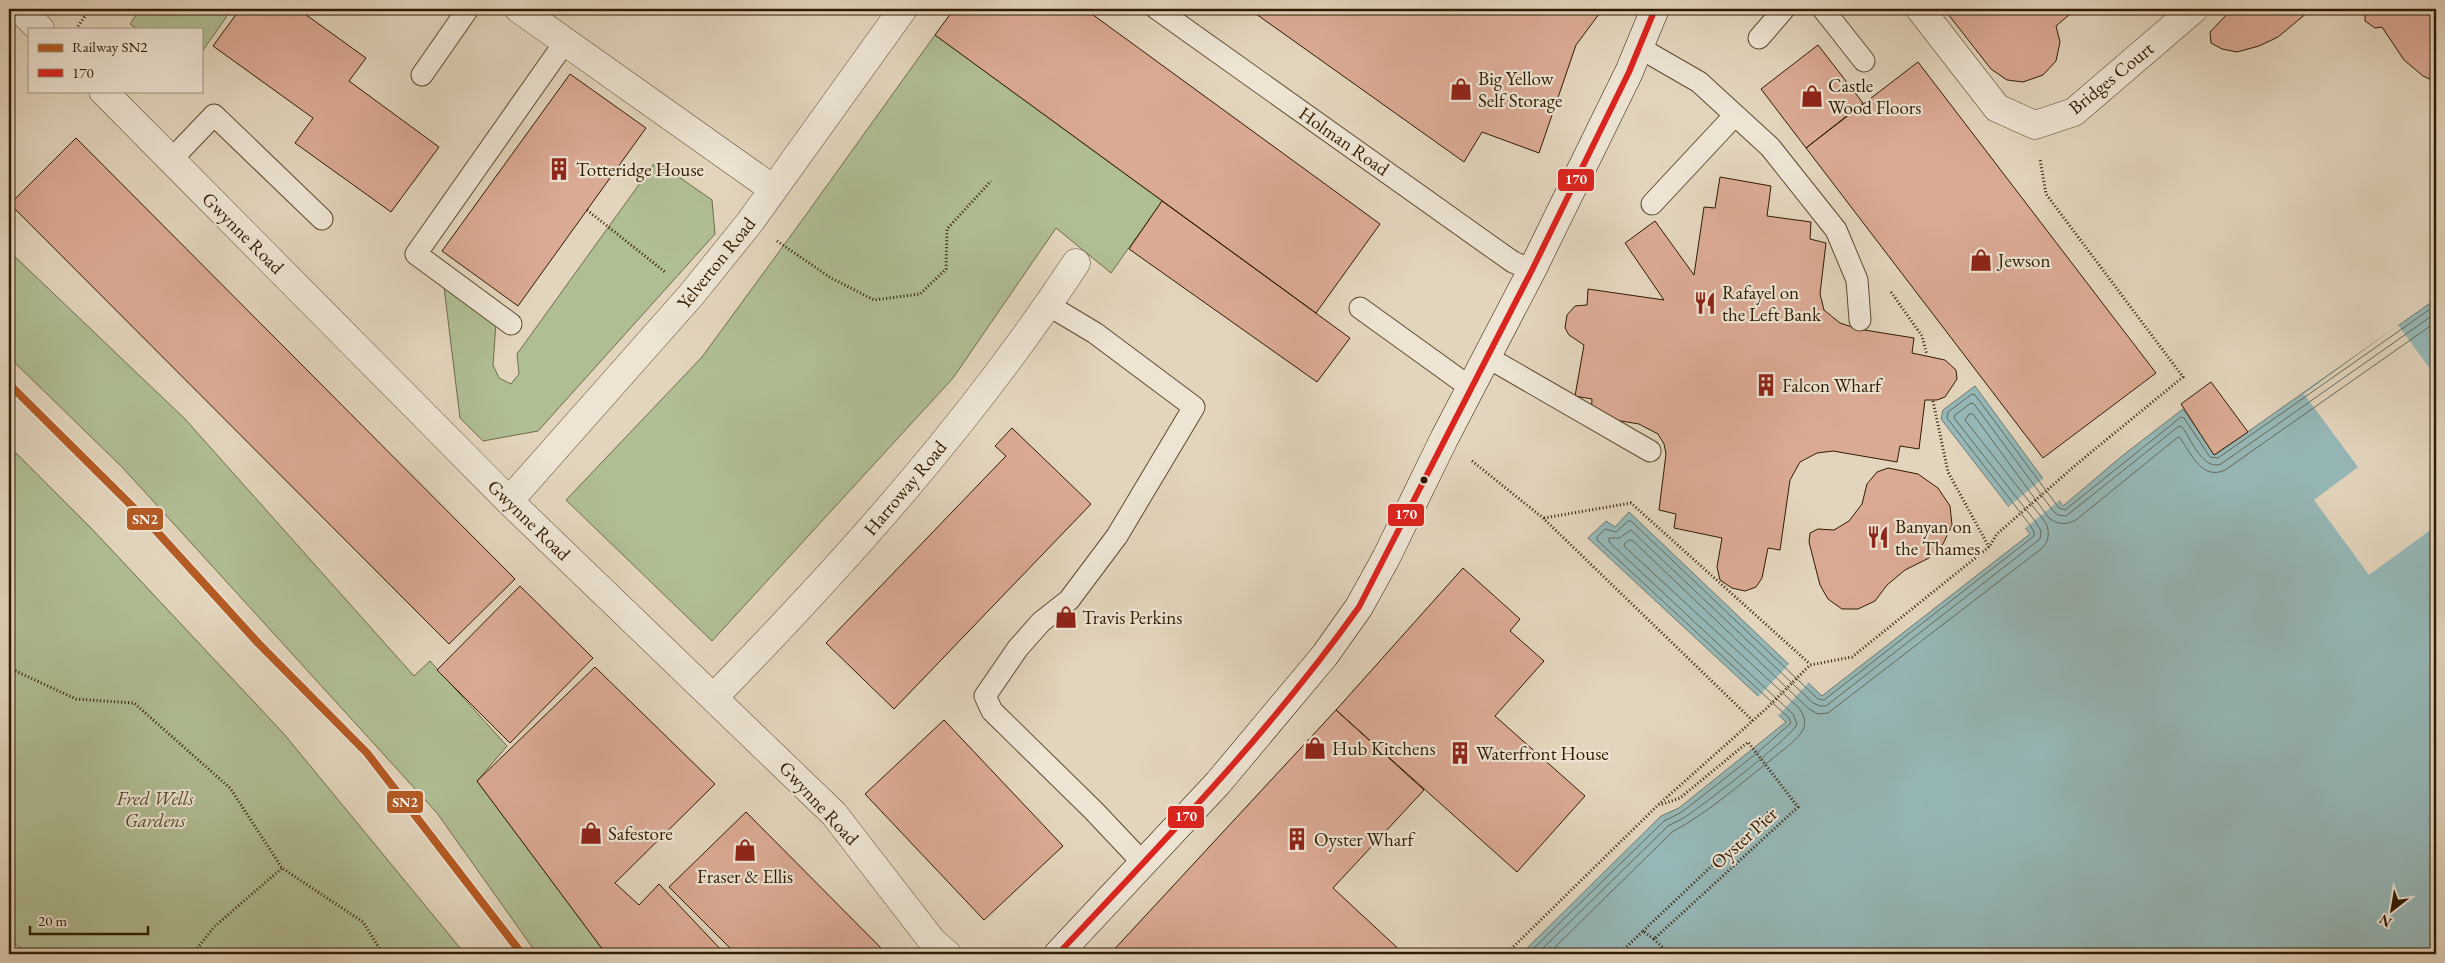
<svg xmlns="http://www.w3.org/2000/svg" width="2445" height="963" viewBox="0 0 2445 963" font-family="'EB Garamond',serif">
	<rect width="100%" height="100%" fill="#e3d5bd"/>
	<filter id="stains"><feTurbulence type="fractalNoise" baseFrequency=".004" numOctaves="4"/><feColorMatrix values="0 0 0 0 .2 0 0 0 0 .09 0 0 0 0 .02 0 0 0 .5 -.17"/></filter>
	<radialGradient id="worn" r=".72"><stop offset=".6" stop-color="#630" stop-opacity="0"/><stop offset="1" stop-color="#630" stop-opacity=".3"/></radialGradient>
	<!-- green -->
	<path fill="#b0be94" stroke="#706c4a" d="M140 9H232L201 53V29H137L130 24Z
		M935 35 1162 201 1111 273 1056 228 953 378 712 641 566 500 702 357 803 219Z
		M656 161 712 200 715 234 538 431 483 441 460 418 444 287 496 322 493 365 499 378 511 384 519 374 517 354Z
		M9 251 185 419 414 676 430 661 507 746 477 781 606 954H537L437 813 123 468 9 357Z
		M9 446 92 529 284 734 465 954H29L9 940Z"/>
	<!-- water -->
	<path fill="#96b8b8" stroke="#6d796e" d="M2436 299V954H1521L1661 816 1679 808 1786 722 1588 538 1606 521 1615 527 1629 512 1822 696 2030 534 1941 419 1943 410 1975 386 2063 506 2122 456 2183 409 2215 455Z"/>
	<!-- pier -->
	<path fill="#e3d5bd" d="M2398 325 2436 377V526L2369 575 2314 500 2358 467 2304 394Z
		M2045 477 2061 499 2024 529 2007 508Z
		M1791 662 1810 681 1777 717 1757 698Z"/>
	<g fill="none" stroke-linecap="round" stroke-linejoin="round">
		<!-- shore -->
		<path stroke="#636a5c" stroke-width="1" d="M1528 954 1664 821 1682 812 1757 753 1791 723 1789 718 1597 540V537L1605 529 1616 532 1628 521H1631L1818 699 1824 700 2034 536V532L2030 525 1947 418 1948 412 1972 394 1975 395 2059 508 2065 510 2181 417 2184 418 2210 457 2218 458 2436 305
			M1537 954 1668 826C1673 823 1679 821 1685 817 1701 807 1793 736 1797 724L1793 714 1609 542V538H1619L1631 530 1813 703 1820 706H1826L2040 539 2041 531 2035 521 1954 418 1955 415 1971 403 1974 404 2054 512 2058 515 2066 516 2179 426 2182 427C2191 439 2203 471 2221 464L2436 313
			M1548 954 1672 832C1708 813 1740 784 1772 759 1781 751 1794 743 1801 733 1807 725 1805 716 1799 708L1625 547 1624 544 1629 540H1632L1809 709 1818 714 1828 713 2041 549C2049 542 2050 533 2046 523L1965 420 1969 414H1973L2049 518C2058 525 2066 525 2076 520L2178 437 2180 438C2191 453 2202 481 2225 470L2436 322"/>
	</g>
	<!-- building -->
	<path fill="#dbaa94" stroke="#301b00" d="M240 9H298L366 58 349 81 439 147 391 212 295 143 313 118 213 46Z
		M954 9H1085L1380 224 1316 313 935 35Z
		M1249 9H1600L1602 10 1576 45 1539 153 1482 132 1464 162Z
		M1944 9H2076L2056 26 2060 42 2056 61 2043 75 2023 82 2007 80 1991 69Z
		M2232 9H2306L2308 12 2278 37 2259 46 2237 52 2222 49 2211 43 2210 32Z
		M2368 9H2436V82L2423 76 2404 60 2382 27 2375 28 2365 21V14Z
		M1818 45 1863 103 1806 148 1761 89Z
		M1918 62 2156 373 2043 458 1806 148Z
		M570 74 646 128 518 306 442 251Z
		M76 138 515 579 449 644 10 204Z
		M1720 177 1771 186 1767 216 1811 222 1810 239 1826 243 1820 294 1824 310 1840 323 1858 329 1914 338 1912 353 1945 360 1956 370 1957 379 1945 397 1937 400H1925L1919 449 1900 446 1897 462 1833 451 1817 453 1800 462 1790 480 1780 550 1768 548 1762 578 1756 587 1745 591 1732 588 1720 580 1717 567 1722 538 1674 528 1676 514 1659 510 1666 454 1664 444 1658 434 1639 424 1591 416 1592 399 1575 396 1584 345 1569 335 1565 328 1567 315 1575 306 1587 305 1588 289 1664 300 1625 243 1655 221 1694 275 1704 207 1715 208Z
		M1162 201 1350 338 1317 382 1129 249Z
		M2211 382 2248 432 2214 455 2181 404Z
		M1012 428 1091 504 894 709 826 643 1006 456 995 446Z
		M1888 468 1918 474 1938 488 1950 506 1952 525 1943 544 1929 558 1905 570 1887 585 1875 601 1858 609H1842L1828 599 1820 585 1809 542 1810 533 1818 529 1834 530 1849 521 1862 504 1867 484 1877 472Z
		M1463 568 1520 619 1510 631 1544 661 1495 716 1585 796 1517 872 1336 710Z
		M520 586 593 658 510 743 437 670Z
		M595 667 715 784 615 883 639 905 659 884 725 954H606L477 781Z
		M1336 710 1424 790 1333 888 1404 954H1110Z
		M944 720 1063 846 984 920 865 794Z
		M746 812 887 954H736L669 887Z"/>
	<g fill="none" stroke-linecap="round" stroke-linejoin="round">
		<defs>
			<path id="lane" d="M1157 9 1496 250 1513 262 1532 270
				M1823 9 1864 61
				M1759 38 1784 9
				M1640 48 1699 82 1770 147 1836 230 1857 280 1860 320
				M422 75 468 9
				M171 160 214 115 322 219
				M1652 204 1735 115
				M1048 305 1095 333 1194 407 1117 536 1069 600 1041 622 1018 648 985 696 992 711 1094 811 1144 864
				M1360 308 1471 388
				M511 324 416 254 565 42
				M1487 357 1650 451"/>
			<path id="street" d="M20 9 40 29
				M519 9 773 189
				M1920 9 1997 108 2035 125 2074 112 2194 9
				M103 91 509 501 834 814 933 942 947 954
				M509 501 692 294 750 222 903 9
				M714 697C846 562 972 421 1076 263"/>
			<path id="secondary" d="M1058 954 1218 783 1325 655 1359 607 1386 558 1444 439 1532 270 1629 72 1655 9"/>
		</defs>
		<!-- lane casing -->
		<use href="#lane" stroke="#5d4a2f" stroke-width="23"/>
		<!-- street casing -->
		<use href="#street" stroke="#5d4a2f" stroke-width="29"/>
		<!-- secondary casing -->
		<use href="#secondary" stroke="#301b00" stroke-width="29"/>
		<!-- path -->
		<path stroke="#301b00" stroke-width="3" stroke-dasharray="1 2.5" stroke-linecap="butt" d="M76 29 90 9
			M587 210 665 272
			M777 241 831 278 874 300 920 294 946 269 947 229 991 181
			M1891 292 1922 336 1927 355
			M1933 401 1948 472 1989 547
			M1472 461 1543 518 1752 720
			M1544 518 1631 503 1810 664
			M9 668 76 699 134 703 230 788 282 868 363 922 383 954
			M1643 931 1773 808
			M1654 939 1669 954
			M193 954 214 927 282 868
			M1506 954 1657 806 1767 708 1810 665 1852 657 1989 547 1997 534 2078 463 2183 377 2046 194 2040 159
			M1619 954 1643 931 1654 939 1798 807 1748 742 1680 798 1660 805"/>
		<!-- lane -->
		<use href="#lane" stroke="#ede4d4" stroke-width="21"/>
		<!-- street -->
		<use href="#street" stroke="#ede4d4" stroke-width="28"/>
		<!-- secondary -->
		<use href="#secondary" stroke="#ede4d4" stroke-width="28"/>
		<defs>
			<path id="bus-1" d="M1058 954C1163 842 1270 732 1359 607L1532 270 1629 72 1655 9"/>
		</defs>
		<!-- bus-1 casing -->
		<use href="#bus-1" stroke="#ede4d4" stroke-width="10"/>
		<!-- bus-1 -->
		<use href="#bus-1" stroke="#dc241f" stroke-width="6"/>
		<defs>
			<path id="rail-1" d="M9 384 149 523 259 644 367 753 522 954"/>
		</defs>
		<!-- rail-1 casing -->
		<use href="#rail-1" stroke="#ede4d4" stroke-width="11"/>
		<!-- rail-1 -->
		<use href="#rail-1" stroke="#b55b24" stroke-width="8"/>
	</g>
	<!-- icons -->
	<defs>
		<symbol id="shop-bare" viewBox="-9 -9 18 18"><path d="M-5-2.5h2.3a2.7 3.5 0 0 1 5.4 0H5L5.5 6h-11ZM-1.5-2.5h3a1.5 2.3 0 0 0-3 0Z" fill="#8f2418" stroke="#ede4d4" stroke-width="2.5" paint-order="stroke"/></symbol>
		<symbol id="building-bare" viewBox="-9 -9 18 18"><path d="M-4-6H4V6H1V3H-1V6H-4ZM-2.5-4.3h1.7v1.8h-1.7ZM.8-4.3h1.7v1.8H.8ZM-2.5-1h1.7V.8h-1.7ZM.8-1h1.7V.8H.8Z" fill="#8f2418" stroke="#ede4d4" stroke-width="2.5" paint-order="stroke"/></symbol>
		<symbol id="restaurant-bare" viewBox="-9 -9 18 18"><path d="M-5-6h1v4h1v-4h1v4h1v-4h1v5L-1.5 .5V6h-2V.5L-5-1ZM5-6V6H3V1.5H1.5Q1.5-4 5-6Z" fill="#8f2418" stroke="#ede4d4" stroke-width="2.5" paint-order="stroke"/></symbol>
	</defs>
	<g fill-rule="evenodd">
		<use href="#shop-bare" x="1445" y="73" width="32" height="32"/>
		<use href="#shop-bare" x="1796" y="80" width="32" height="32"/>
		<use href="#building-bare" x="543" y="153" width="32" height="32"/>
		<use href="#shop-bare" x="1965" y="244" width="32" height="32"/>
		<use href="#restaurant-bare" x="1689" y="287" width="32" height="32"/>
		<use href="#building-bare" x="1750" y="369" width="32" height="32"/>
		<use href="#restaurant-bare" x="1862" y="521" width="32" height="32"/>
		<use href="#shop-bare" x="1050" y="601" width="32" height="32"/>
		<use href="#shop-bare" x="1299" y="732" width="32" height="32"/>
		<use href="#building-bare" x="1444" y="737" width="32" height="32"/>
		<use href="#shop-bare" x="575" y="817" width="32" height="32"/>
		<use href="#building-bare" x="1281" y="823" width="32" height="32"/>
		<use href="#shop-bare" x="729" y="834" width="32" height="32"/>
	</g>
	<!-- markers -->
	<circle fill="#301b00" stroke="#ede4d4" stroke-width="2" cx="1424" cy="480" r="4.5"/>
	<g text-anchor="middle" dominant-baseline="central" stroke-width="4.5" stroke-linejoin="round" paint-order="stroke">
		<!-- poi labels -->
		<g font-size="19" fill="#301b00" stroke="#ede4d4" text-anchor="start">
			<text x="1478" y="78">Big Yellow<tspan x="1478" dy="22">Self Storage</tspan></text>
			<text x="1828" y="85">Castle<tspan x="1828" dy="22">Wood Floors</tspan></text>
			<text x="576" y="169">Totteridge House</text>
			<text x="1998" y="260">Jewson</text>
			<text x="1722" y="292">Rafayel on<tspan x="1722" dy="22">the Left Bank</tspan></text>
			<text x="1782" y="385">Falcon Wharf</text>
			<text x="1895" y="526">Banyan on<tspan x="1895" dy="22">the Thames</tspan></text>
			<text x="1082" y="617">Travis Perkins</text>
			<text x="1332" y="748">Hub Kitchens</text>
			<text x="1476" y="753">Waterfront House</text>
			<text x="608" y="833">Safestore</text>
			<text x="1314" y="839">Oyster Wharf</text>
			<text x="745" y="876" text-anchor="middle">Fraser &amp; Ellis</text>
		</g>
		<!-- street labels -->
		<g font-size="19" fill="#301b00" stroke="#ede4d4">
			<text transform="translate(2111 78) rotate(-39)">Bridges Court</text>
			<text transform="translate(1344 141) rotate(35)">Holman Road</text>
			<text transform="translate(243 233) rotate(45)">Gwynne Road</text>
			<text transform="translate(716 263) rotate(-51)">Yelverton Road</text>
			<text transform="translate(905 488) rotate(-50)">Harroway Road</text>
			<text transform="translate(529 520) rotate(44)">Gwynne Road</text>
			<text transform="translate(819 803) rotate(47)">Gwynne Road</text>
			<text transform="translate(1744 838) rotate(-42)">Oyster Pier</text>
		</g>
		<!-- park labels -->
		<g font-size="19" font-style="italic" fill="#564c2c" stroke="#ede4d4">
			<text x="155" y="798">Fred Wells<tspan x="155" dy="22">Gardens</tspan></text>
		</g>
	</g>
	<g stroke="#ede4d4" stroke-width="2">
		<rect x="1557" y="168" width="38" height="24" rx="5" fill="#dc241f"/>
		<rect x="1387" y="503" width="38" height="24" rx="5" fill="#dc241f"/>
		<rect x="126" y="507" width="38" height="24" rx="5" fill="#b55b24"/>
		<rect x="386" y="790" width="38" height="24" rx="5" fill="#b55b24"/>
		<rect x="1167" y="805" width="38" height="24" rx="5" fill="#dc241f"/>
	</g>
	<g font-size="14" text-anchor="middle" font-weight="bold" fill="#fff">
		<text x="1576" y="184">170</text>
		<text x="1406" y="519">170</text>
		<text x="145" y="524">SN2</text>
		<text x="405" y="807">SN2</text>
		<text x="1186" y="821">170</text>
	</g>
	<!-- margin -->
	<rect width="2445" height="963" fill="none" stroke="#e3d5bd" stroke-width="30"/>
	<rect x="10" y="10" width="2425" height="943" fill="none" stroke="#301b00" stroke-width="2.5"/>
	<rect x="15" y="15" width="2415" height="933" fill="none" stroke="#301b00"/>
	<!-- legend -->
	<rect x="28" y="28" width="175" height="65" fill="#ede4d4" stroke="#a1947f"/>
	<rect x="38" y="44" width="25" height="8" fill="#b55b24" stroke="#a1947f"/>
	<text x="72" y="52" font-size="15" fill="#301b00">Railway SN2</text>
	<rect x="38" y="69" width="25" height="8" fill="#dc241f" stroke="#a1947f"/>
	<text x="72" y="78" font-size="15" fill="#301b00">170</text>
	<!-- north arrow -->
	<g transform="translate(2392 910) rotate(211)" stroke="#ede4d4" stroke-width="4" paint-order="stroke">
	<path d="M0-4L9 19L0 12L-9 19Z" fill="#301b00"/>
	<text y="-8" font-size="14" font-weight="bold" text-anchor="middle" fill="#301b00">N</text>
	</g>
	<!-- scale -->
	<path d="M30 926v8h118v-8" fill="none" stroke="#301b00" stroke-width="2.5"/>
	<text x="38" y="926" font-size="15" fill="#301b00" stroke="#ede4d4" stroke-width="4" paint-order="stroke">20 m</text>
	<rect width="100%" height="100%" filter="url(#stains)"/>
	<rect width="100%" height="100%" fill="url(#worn)"/>
</svg>
